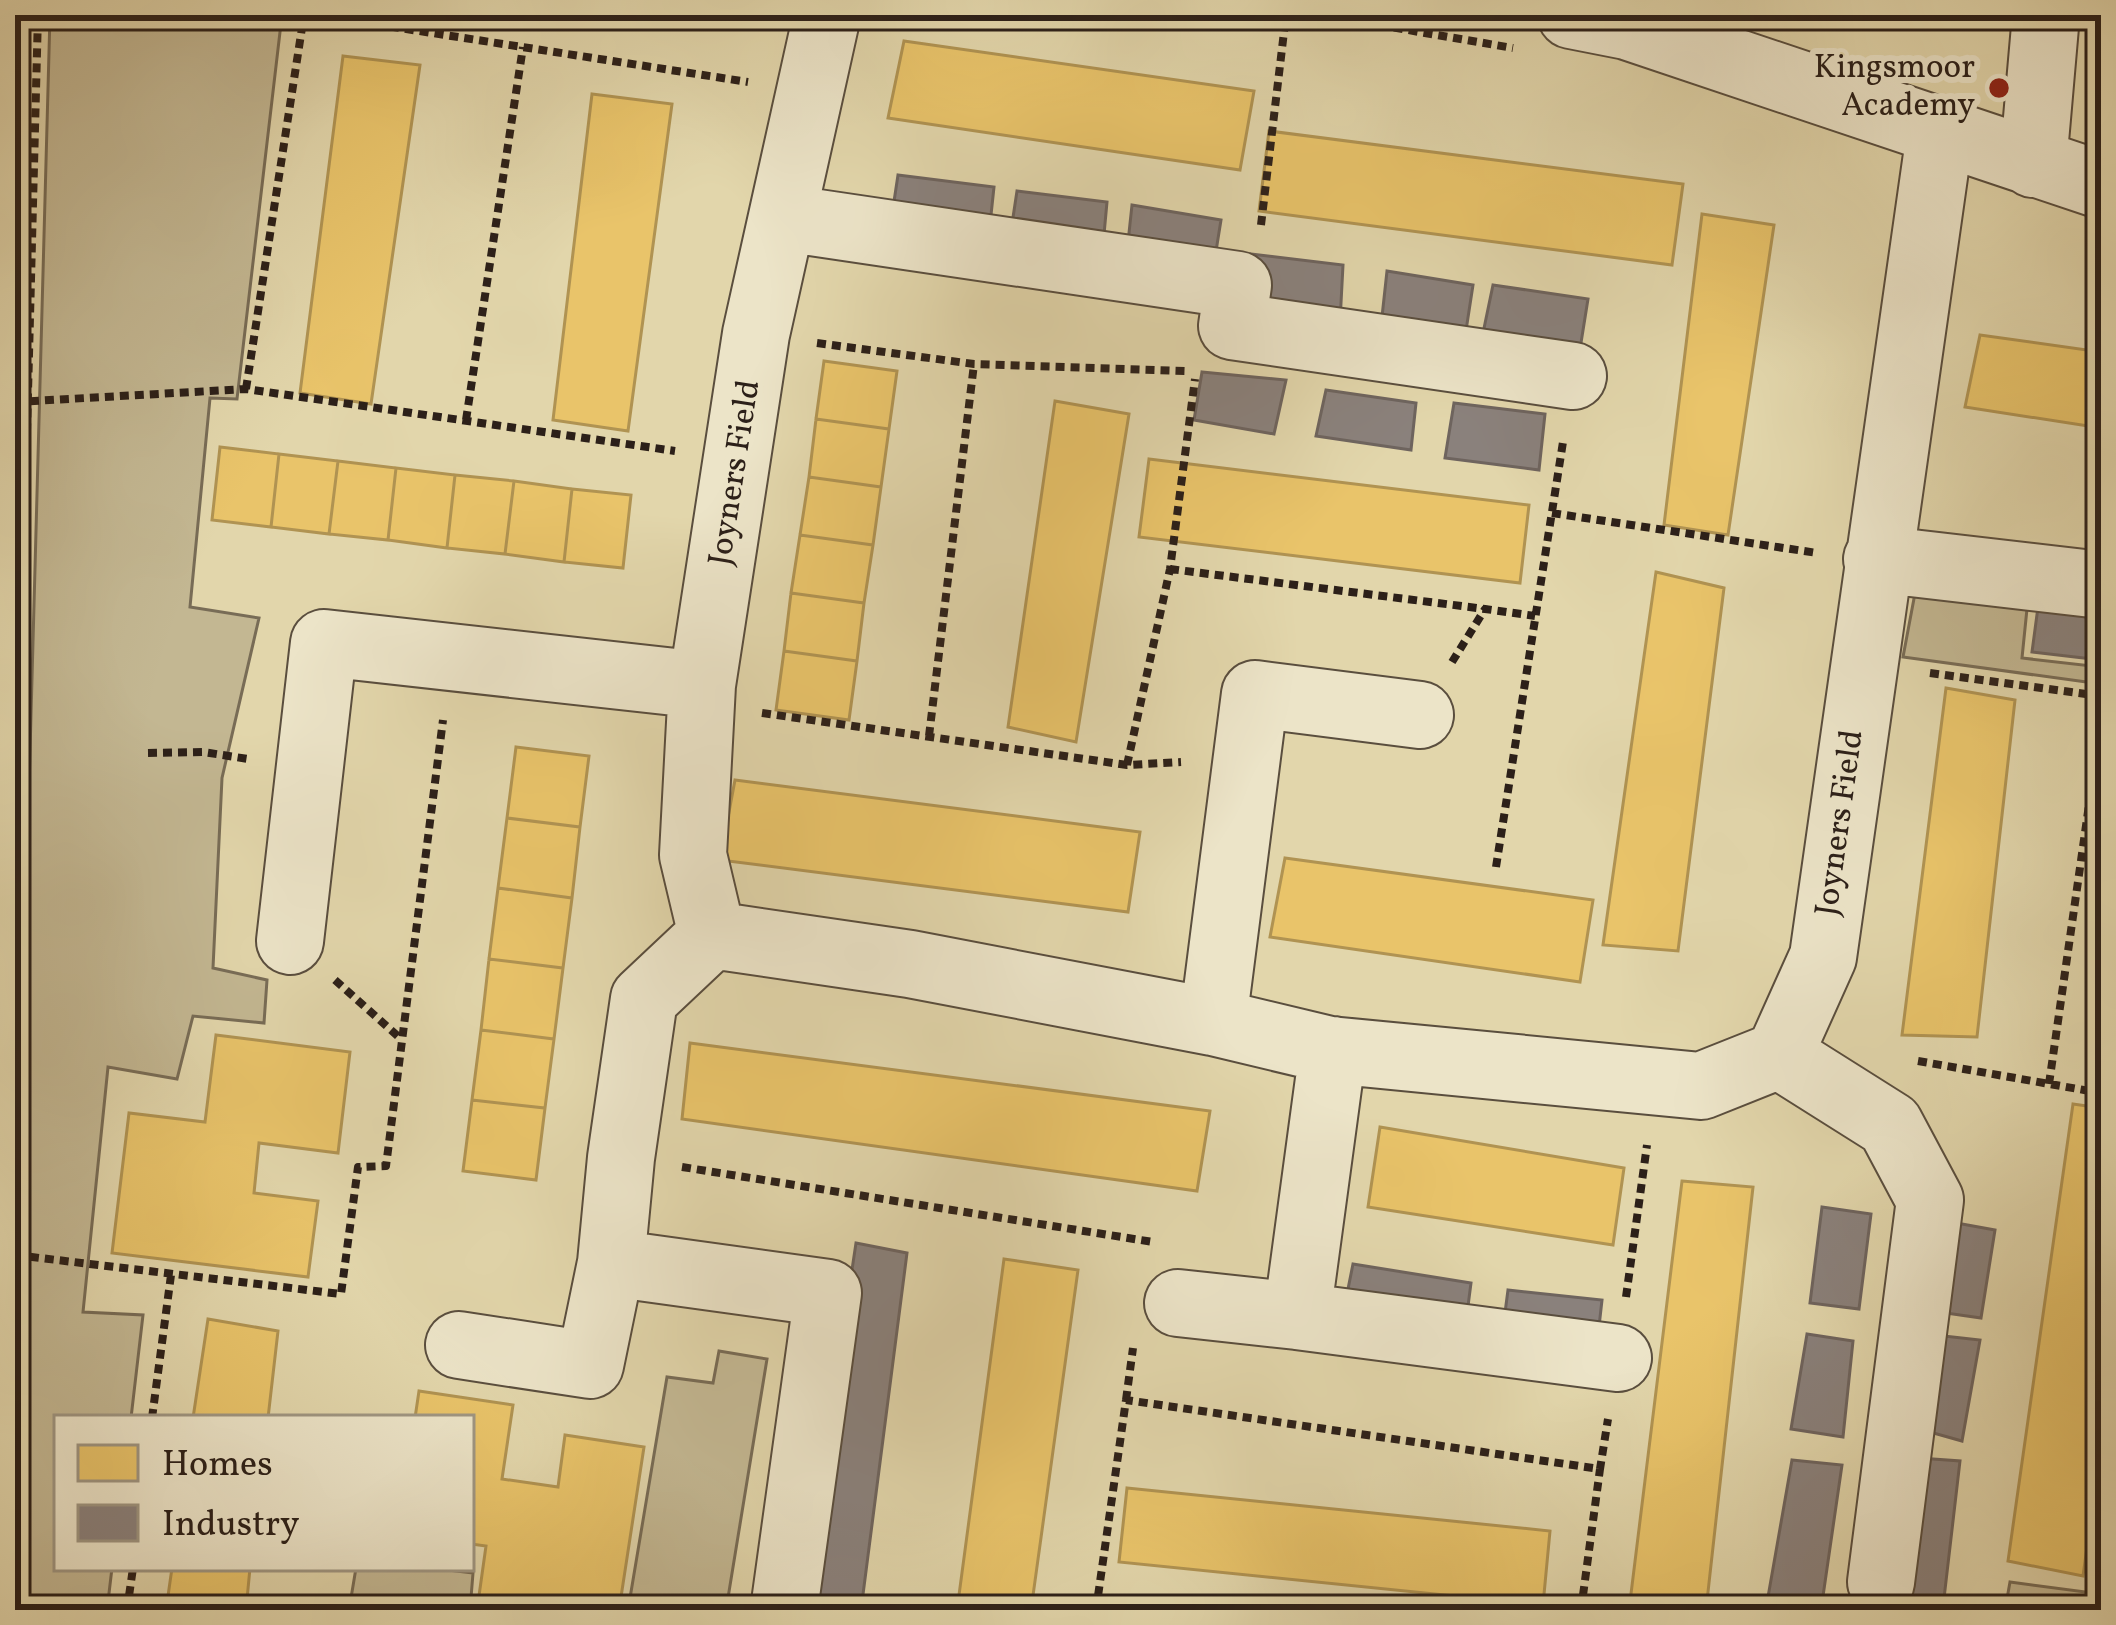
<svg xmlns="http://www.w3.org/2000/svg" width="2116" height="1625" viewBox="0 0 2116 1625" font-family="Vollkorn,serif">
	<rect width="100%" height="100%" fill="#e2d6ab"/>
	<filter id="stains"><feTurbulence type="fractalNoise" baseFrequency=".00167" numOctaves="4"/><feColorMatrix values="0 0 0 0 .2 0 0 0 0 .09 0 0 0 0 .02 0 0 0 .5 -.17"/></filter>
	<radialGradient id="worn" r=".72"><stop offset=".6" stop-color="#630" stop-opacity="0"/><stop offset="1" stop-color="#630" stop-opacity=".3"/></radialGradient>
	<!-- green -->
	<path fill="#c3b792" stroke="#786c56" stroke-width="3" d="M50 15H282L237 399 210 398 190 607 259 618 222 778 213 968 267 980 264 1023 193 1016 177 1079 108 1067 83 1312 143 1315 131 1418H57V1568H112L107 1610H15V867L28 826Z
		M1916 588 2028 599 2022 658 2101 667V684L1903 657Z
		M719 1351 767 1359 726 1610H628L667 1377 713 1383Z
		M356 1568H431L473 1573 470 1610H349Z
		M2010 1582 2101 1594V1610H2005Z"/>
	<!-- homes -->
	<path fill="#e9c46a" stroke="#b09352" stroke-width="3" d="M596 15H678L676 26Z
		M904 41 1254 91 1240 170 888 118Z
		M343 56 420 65 371 404 300 393Z
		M592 94 672 104 628 431 553 420Z
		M1269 131 1683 184 1672 265 1259 211Z
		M1702 214 1774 225 1728 535 1664 525Z
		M1980 335 2101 352V428L1965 407Z
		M824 361 897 371 889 429 816 419Z
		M1055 401 1129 414 1076 742 1008 727Z
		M816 419 889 429 881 487 809 477Z
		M220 447 279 454 271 527 212 520Z
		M279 454 338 461 329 534 271 527Z
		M1149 459 1529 505 1520 583 1139 537Z
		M338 461 396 468 388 540 329 534Z
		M396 468 455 475 447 548 388 540Z
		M455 475 514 481 505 554 447 548Z
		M809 477 881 487 873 545 800 535Z
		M514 481 572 489 564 562 505 554Z
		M572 489 631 495 623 568 564 562Z
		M800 535 873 545 864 603 791 593Z
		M1656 572 1724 588 1678 951 1603 945Z
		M791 593 864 603 857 661 784 651Z
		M784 651 857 661 849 720 776 710Z
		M1946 688 2015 700 1977 1037 1902 1035Z
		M516 747 589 756 580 827 507 818Z
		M735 780 1140 832 1128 912 720 860Z
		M507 818 580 827 572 898 498 888Z
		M1285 858 1593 900 1580 982 1270 937Z
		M498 888 572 898 563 968 489 959Z
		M489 959 563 968 554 1039 481 1030Z
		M481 1030 554 1039 545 1108 472 1100Z
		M216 1035 350 1052 338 1153 259 1143 254 1193 318 1201 308 1277 112 1253 129 1113 205 1122Z
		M690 1043 1210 1111 1197 1191 682 1119Z
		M472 1100 545 1108 536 1180 463 1171Z
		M2073 1104 2101 1108V1447L2083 1576 2008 1561Z
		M1380 1127 1624 1168 1613 1245 1368 1207Z
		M1682 1181 1753 1187 1706 1610H1629Z
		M1004 1259 1078 1270 1031 1610H957Z
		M208 1319 278 1331 268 1418H193Z
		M419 1391 513 1405 502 1479 558 1487 565 1435 644 1447 619 1610H477L486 1546 471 1544V1418H415Z
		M1127 1488 1550 1531 1543 1605 1119 1562Z
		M172 1568H250L246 1610H166Z"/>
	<!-- industry -->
	<path fill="#8a817c" stroke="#6e645e" stroke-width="3" d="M898 175 994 187 988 243 890 228Z
		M1017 191 1107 202 1102 256 1009 244Z
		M1132 205 1221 220 1213 270 1126 261Z
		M1251 254 1343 265 1340 322 1248 309Z
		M1387 271 1473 285 1465 337 1381 326Z
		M1493 285 1588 299 1580 349 1482 338Z
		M1202 372 1286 380 1274 434 1194 420Z
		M1326 390 1416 403 1411 450 1316 436Z
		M1454 403 1545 414 1539 470 1445 458Z
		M2038 607 2101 614V660L2032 652Z
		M1822 1207 1871 1214 1859 1309 1810 1303Z
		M1951 1222 1995 1230 1981 1318 1939 1312Z
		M856 1243 907 1253 861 1610H801Z
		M1353 1264 1471 1283 1464 1337 1342 1319Z
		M1508 1290 1602 1300 1596 1353 1501 1343Z
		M1807 1334 1853 1341 1843 1437 1791 1429Z
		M1935 1335 1980 1340 1962 1441 1919 1429Z
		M1919 1458 1960 1461 1943 1607 1895 1599Z
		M1792 1460 1842 1465 1822 1603 1768 1597Z"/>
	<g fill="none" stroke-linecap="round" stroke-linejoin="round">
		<defs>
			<path id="minor" d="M827 15 756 334 702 685 693 855 712 935 910 964 1213 1022 1330 1050 1701 1086 1779 1055 1823 957 1940 134
				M1571 15 1627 26 2101 185
				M2033 164 2046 15
				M784 218 1238 285 1232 326 1573 376
				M1877 559 2101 585
				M290 941 324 643 702 685
				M1213 1022 1255 694 1420 715
				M1333 1050 1297 1316 1618 1358
				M1779 1055 1890 1125 1930 1200 1881 1582
				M611 1263 828 1293 784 1610
				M1178 1303 1297 1316
				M459 1345 590 1365 611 1263 621 1158 644 999 712 935"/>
		</defs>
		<!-- minor casing -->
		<use href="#minor" stroke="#5a4e3e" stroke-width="70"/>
		<!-- path -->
		<path stroke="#2c2019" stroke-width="8" stroke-dasharray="9 6" stroke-linecap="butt" d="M316 15 748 82
			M1320 15 1513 48
			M1261 225 1286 15
			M817 343 974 364 1185 371
			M246 389 304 15
			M15 402 246 389 675 451
			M466 420 523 47
			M1552 513 1817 553
			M1170 569 1485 609
			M1452 662 1485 609 1535 616
			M1930 673 2101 696
			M762 713 1127 765 1181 762
			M929 736 974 364
			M148 753 203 752 248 759
			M1127 765 1170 569 1195 379
			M15 821 24 791 26 468 38 15
			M1496 867 1563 442
			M335 980 400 1038
			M1918 1061 2101 1093
			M2049 1084 2101 721
			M682 1167 1153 1242
			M15 1255 341 1294 358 1167 386 1166 443 720
			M1626 1297 1647 1145
			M1126 1400 1133 1348
			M152 1418 171 1275
			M15 1600 29 1610
			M127 1610 133 1568
			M1096 1610 1126 1400 1600 1469 1608 1419
			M1581 1610 1600 1469"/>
		<!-- minor -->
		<use href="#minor" stroke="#ece4c8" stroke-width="66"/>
	</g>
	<!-- markers -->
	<circle fill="#8f2418" stroke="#ece4c8" stroke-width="4.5" cx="1999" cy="88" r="12"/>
	<g text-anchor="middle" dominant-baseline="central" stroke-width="12" stroke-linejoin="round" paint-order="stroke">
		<!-- poi labels -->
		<g font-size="33" fill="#2c2019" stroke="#ece4c8" text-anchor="end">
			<text x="1975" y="69">Kingsmoor<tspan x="1975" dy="38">Academy</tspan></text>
		</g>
		<!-- street labels -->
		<g font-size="33" fill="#2c2019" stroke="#ece4c8">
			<text transform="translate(736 473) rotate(-81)">Joyners Field</text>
			<text transform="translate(1841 823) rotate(-82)">Joyners Field</text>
		</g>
	</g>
	<!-- margin -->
	<rect width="2116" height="1625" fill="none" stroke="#e2d6ab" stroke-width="60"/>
	<rect x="18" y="18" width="2080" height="1589" fill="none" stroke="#2c2019" stroke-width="6"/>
	<rect x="30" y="30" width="2056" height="1565" fill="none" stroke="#2c2019" stroke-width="3"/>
	<!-- legend -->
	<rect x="54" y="1415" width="420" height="156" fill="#ece4c8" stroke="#9f9682" stroke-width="3"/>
	<rect x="78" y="1445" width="60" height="36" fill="#e9c46a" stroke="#9f9682" stroke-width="3"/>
	<text x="162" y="1475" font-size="36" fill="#2c2019">Homes</text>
	<rect x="78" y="1505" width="60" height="36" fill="#8a817c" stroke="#9f9682" stroke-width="3"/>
	<text x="162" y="1535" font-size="36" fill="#2c2019">Industry</text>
	<rect width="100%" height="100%" filter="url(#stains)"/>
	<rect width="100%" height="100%" fill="url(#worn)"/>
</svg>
